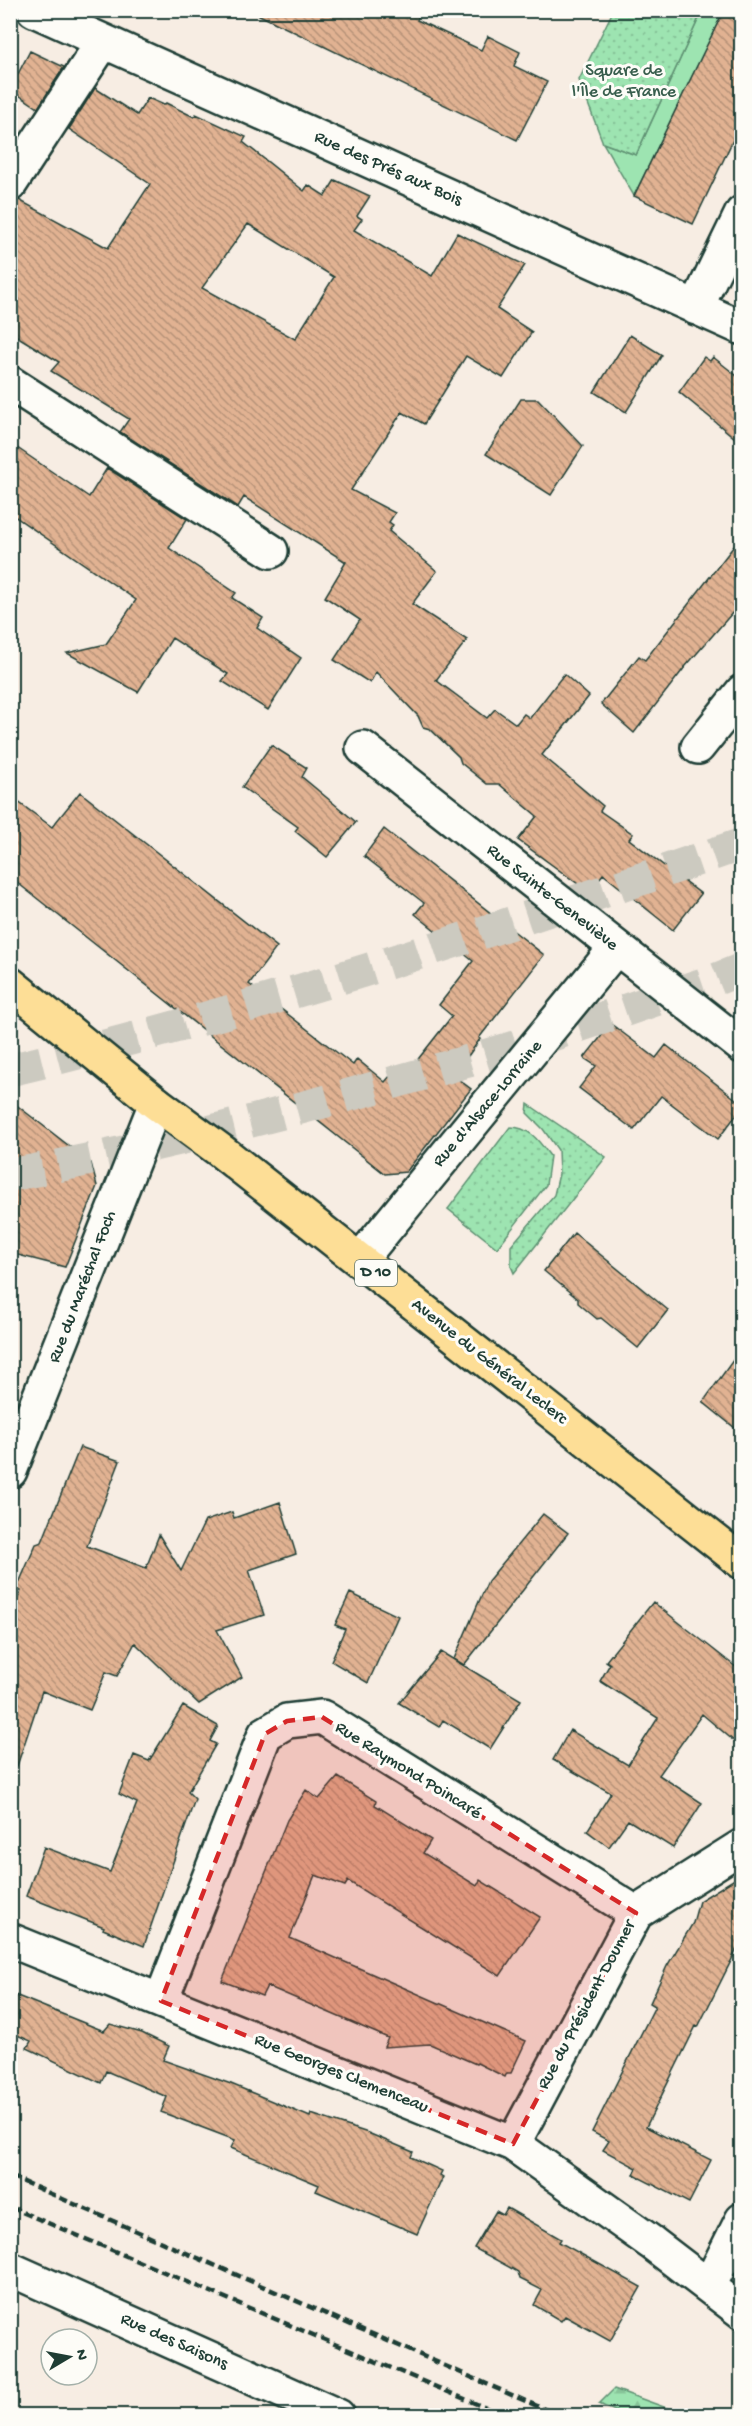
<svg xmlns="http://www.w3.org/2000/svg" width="752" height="2426" viewBox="0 0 752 2426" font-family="'Gochi Hand',sans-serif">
	<defs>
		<pattern id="forest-firs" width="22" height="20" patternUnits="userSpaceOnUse" patternTransform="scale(1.5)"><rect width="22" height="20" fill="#9de4b1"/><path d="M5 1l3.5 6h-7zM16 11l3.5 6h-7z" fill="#87c499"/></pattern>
		<pattern id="park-dots" width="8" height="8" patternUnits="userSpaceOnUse" patternTransform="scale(1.5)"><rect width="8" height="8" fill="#9de4b1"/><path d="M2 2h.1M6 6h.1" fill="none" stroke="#87c499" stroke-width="1.8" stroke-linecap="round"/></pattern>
		<pattern id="building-back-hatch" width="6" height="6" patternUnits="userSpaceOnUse" patternTransform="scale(1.5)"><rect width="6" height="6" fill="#e1b292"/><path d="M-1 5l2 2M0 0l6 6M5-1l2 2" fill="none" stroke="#b69278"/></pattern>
	</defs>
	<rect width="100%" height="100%" fill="#f7ede3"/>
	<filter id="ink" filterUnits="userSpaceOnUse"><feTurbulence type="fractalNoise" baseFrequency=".0167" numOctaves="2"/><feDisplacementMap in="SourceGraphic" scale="12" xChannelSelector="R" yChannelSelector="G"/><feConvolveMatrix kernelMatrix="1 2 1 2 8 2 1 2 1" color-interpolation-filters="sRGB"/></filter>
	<g filter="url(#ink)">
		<!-- grass -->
		<path fill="#9de4b1" stroke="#5e9072" stroke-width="1.5" d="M694 11H724L634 196 603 143 636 155 698 20Z"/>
		<!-- forest -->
		<path fill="url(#forest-firs)" stroke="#5e9072" stroke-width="1.5" d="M614 2389 686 2415H624L599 2404Z"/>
		<!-- park -->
		<path fill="url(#park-dots)" stroke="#5e9072" stroke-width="1.5" d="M613 11H694L698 20 636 155 603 143 579 80Z
			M528 1104 606 1157 514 1273 511 1266V1246L554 1195 559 1174 558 1150 543 1129 527 1113Z
			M510 1127C530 1127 539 1141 550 1156L546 1185 497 1248 448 1209Z"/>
		<!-- building -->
		<path fill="url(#building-back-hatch)" stroke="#1f3d34" stroke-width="1.5" fill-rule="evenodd" d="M249 10H421L417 20 481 50 488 36 520 52 514 66 547 82 517 140Z
			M724 10H741V123L693 224 634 196Z
			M30 51 64 67 38 108 10 89Z
			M95 88 137 115 148 98 164 105 166 103 194 117 196 114 246 137 243 142 304 191 308 185 325 196 335 180 370 196 357 216 362 219 354 230 432 276 457 233 525 265 497 309 532 332 503 378 466 356 424 424 402 412 351 490 395 513 389 522 393 525 389 531 437 571 412 604 467 640 436 680 487 718 495 709 516 724 524 714 530 718 564 674 589 696 542 755 603 806 600 811 633 834 629 839 701 894 673 930 603 874 589 892 518 840 537 816 499 784H487L461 763 459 757 430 729 423 727 418 716 376 672 370 683 334 660 360 620 325 597 346 562 244 497 238 507 120 432 129 419 51 371 59 362 10 332V202L19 200 108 248 150 184 69 129ZM248 224 334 277 295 339 202 288Z
			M630 335 662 355 626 412 594 392Z
			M704 357 710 361 713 357 741 379V443L679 392Z
			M521 399H538L583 446 551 495 486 454Z
			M10 443 89 497 107 468 187 519 169 548 236 593 232 598 263 618 257 628 301 658 268 710 222 681 228 674 172 638 138 692 67 653 106 644 136 600 10 513Z
			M741 537V603L685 667 634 733 601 704 639 656 645 660Z
			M271 745 307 768 302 777 356 822 327 857 295 831 298 827 242 787Z
			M80 792 277 947 249 984 353 1065 357 1059 385 1082 396 1069 404 1077 452 1016 439 1005 473 961 415 914 424 903 364 856 384 829 544 955 479 1038 480 1039 454 1076 471 1089 406 1172 385 1174 10 877V796L52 827Z
			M611 1024 656 1058 666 1045 741 1103V1109L718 1139 661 1096 634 1130 579 1088 596 1066 584 1058Z
			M10 1100 91 1163 97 1186 65 1267 10 1253Z
			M574 1233 668 1310 638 1348 601 1318 597 1319 578 1303V1299L544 1271Z
			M741 1349V1433L703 1402Z
			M80 1447 120 1461 87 1546 146 1568 159 1535 181 1571 205 1521 232 1512 234 1518 280 1502 296 1554 249 1570 264 1615 217 1630 242 1677 199 1704 135 1643 117 1676 106 1672 90 1710 42 1691 17 1766 10 1765V1617L21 1591 16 1590 36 1544 42 1542Z
			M543 1514 568 1533 464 1665 454 1659 488 1581Z
			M350 1593 398 1616 368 1683 331 1661 345 1629 335 1625Z
			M653 1602 741 1671V1747L702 1714 659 1775 702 1803 673 1848 628 1820 609 1847 587 1831 611 1793 553 1760 570 1730 628 1765 658 1718 600 1681 610 1664 606 1661Z
			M441 1652 521 1700 490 1749 443 1720 439 1727 399 1703Z
			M183 1706 218 1726 210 1741 216 1744 188 1792 195 1799 144 1946 103 1929 104 1927 26 1896 44 1847 110 1872 137 1803 119 1794 134 1755 149 1761Z
			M338 1777 376 1801 375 1805 431 1840 423 1853 477 1886 480 1880 540 1917 500 1976 348 1881 345 1886 315 1875 290 1938 526 2041 511 2073H507L505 2077 477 2063 476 2064 430 2044 384 2047 388 2038 267 1986 262 1996 222 1981 287 1820 306 1790 319 1799Z
			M741 1875V1941L698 2027 696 2026 646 2127 711 2160 689 2203 634 2175 637 2168 603 2150 609 2141 592 2132 655 2006 650 2003 667 1966 693 1923 699 1901Z
			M10 1993 104 2031 110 2024 142 2033 169 2046 163 2060 231 2084 310 2117 311 2114 368 2133 413 2152 411 2157 442 2171 440 2175 443 2177 417 2234 316 2191 319 2185 231 2148 235 2140 161 2112 167 2097 106 2071 101 2083 27 2048 31 2041 10 2032Z
			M507 2208 561 2239 559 2242 641 2287 610 2341 565 2316 561 2321 534 2305 542 2290 520 2279 518 2272 474 2248 496 2211 503 2215Z"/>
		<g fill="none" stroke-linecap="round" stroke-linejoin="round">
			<!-- highway-tunnel -->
			<path stroke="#cccac0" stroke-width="33" stroke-dasharray="33 16" stroke-linecap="butt" d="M10 1070C258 1010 501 928 742 844
				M10 1175C164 1147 316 1105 465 1062 548 1038 630 1008 712 981L742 969"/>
			<defs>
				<path id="minor" d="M34 10 742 328
					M10 184 103 42
					M696 308 742 213
					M10 383 271 551
					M698 747 742 692
					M363 748 742 1046
					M360 1260 616 948
					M10 1471 156 1103
					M10 1940 513 2144 652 2243 742 2312
					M161 2001 265 1734 287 1721 322 1717 636 1913
					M513 2144 636 1913 742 1846
					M10 2269 338 2416
					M709 2286 742 2220"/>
				<path id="major" d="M10 984 156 1103 221 1151 742 1562"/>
			</defs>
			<!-- minor casing -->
			<use href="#minor" stroke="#1f3d34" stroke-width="38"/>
			<!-- major casing -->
			<use href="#major" stroke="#1f3d34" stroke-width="38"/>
			<!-- minor -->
			<use href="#minor" stroke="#fdfcf7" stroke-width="33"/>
			<!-- major -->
			<use href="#major" stroke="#fdde96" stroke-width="33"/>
			<!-- rail -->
			<path stroke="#1f3d34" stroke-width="4.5" stroke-dasharray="9 4.5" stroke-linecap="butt" d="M10 2176 560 2416
				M10 2207 505 2416"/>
		</g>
	</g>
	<!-- marked area -->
	<path fill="#d62828" fill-opacity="0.2" stroke="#d62828" stroke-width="4.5" stroke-dasharray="12 8" stroke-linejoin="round" d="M322 1717 636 1913 513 2144 161 2001 265 1734 287 1721Z"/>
	<g text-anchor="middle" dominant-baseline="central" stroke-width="6" stroke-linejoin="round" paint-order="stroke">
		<!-- shield labels -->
		<rect fill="#fdfcf7" stroke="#62766e" stroke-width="1.5" x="355" y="1260" width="42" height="26" rx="4.5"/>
		<g font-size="16" font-weight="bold" fill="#1f3d34">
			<text x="376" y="1273">D 10</text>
		</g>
		<!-- park labels -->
		<g font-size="18" fill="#385e4d" stroke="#fdfcf7">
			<text x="624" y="71">Square de<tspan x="624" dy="21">l'Île de France</tspan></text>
		</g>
		<!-- street labels -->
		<g font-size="18" fill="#1f3d34" stroke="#fdfcf7">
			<text transform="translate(388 169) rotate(24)">Rue des Prés aux Bois</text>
			<text transform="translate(552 898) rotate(38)">Rue Sainte-Geneviève</text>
			<text transform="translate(488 1104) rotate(-50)">Rue d'Alsace-Lorraine</text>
			<text transform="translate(83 1287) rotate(-69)">Rue du Maréchal Foch</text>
			<text transform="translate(489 1362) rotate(38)">Avenue du Général Leclerc</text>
			<text transform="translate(408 1771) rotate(32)">Rue Raymond Poincaré</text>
			<text transform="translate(587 2005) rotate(-62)">Rue du Président Doumer</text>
			<text transform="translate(341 2074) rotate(22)">Rue Georges Clemenceau</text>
			<text transform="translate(174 2342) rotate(24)">Rue des Saisons</text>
		</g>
	</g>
	<!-- margin -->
	<rect width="752" height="2426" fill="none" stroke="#fdfcf7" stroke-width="36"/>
	<rect x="18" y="18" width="716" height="2390" fill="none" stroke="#1f3d34" stroke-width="2" filter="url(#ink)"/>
	<!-- north arrow -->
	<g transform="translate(69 2357) rotate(80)"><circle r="28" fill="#fdfcf7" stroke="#a4b0a9" stroke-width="1.5"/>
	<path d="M0-4.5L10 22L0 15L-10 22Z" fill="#1f3d34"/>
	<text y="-9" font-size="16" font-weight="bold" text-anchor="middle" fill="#1f3d34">N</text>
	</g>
</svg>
